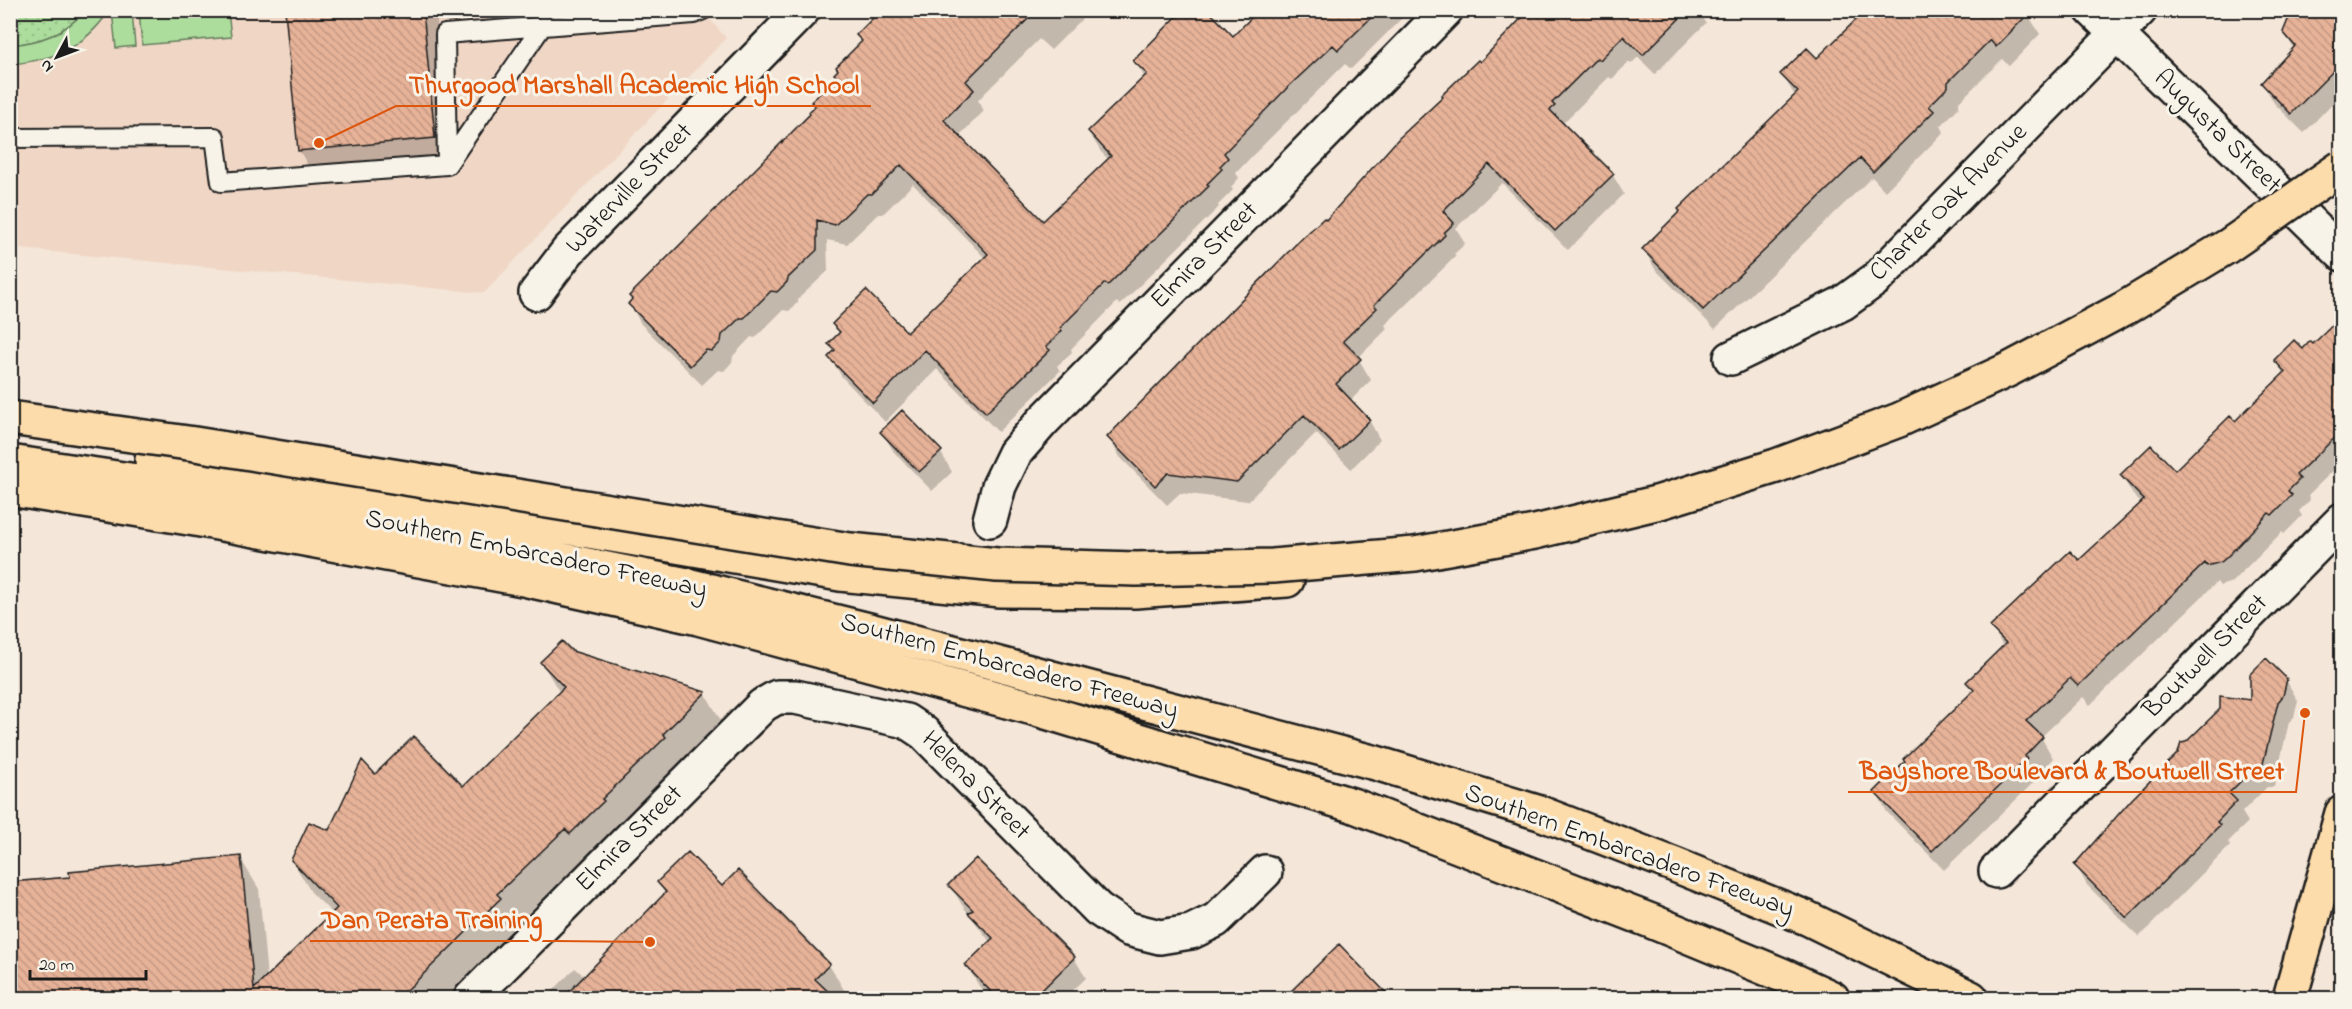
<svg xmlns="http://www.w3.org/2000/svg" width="2352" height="1009" viewBox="0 0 2352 1009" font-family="'Indie Flower',sans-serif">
	<defs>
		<pattern id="grass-dots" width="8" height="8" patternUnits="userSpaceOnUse" patternTransform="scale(1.5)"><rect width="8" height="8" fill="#addd9d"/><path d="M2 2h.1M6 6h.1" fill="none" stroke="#94bd87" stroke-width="1.8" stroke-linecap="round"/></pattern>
		<pattern id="building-back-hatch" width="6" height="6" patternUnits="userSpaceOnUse" patternTransform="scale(1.5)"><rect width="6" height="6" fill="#e6b298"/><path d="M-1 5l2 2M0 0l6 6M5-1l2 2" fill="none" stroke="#c59882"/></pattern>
	</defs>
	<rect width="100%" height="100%" fill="#f4e6d8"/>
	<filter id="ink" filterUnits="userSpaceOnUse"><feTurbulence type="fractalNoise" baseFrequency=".0167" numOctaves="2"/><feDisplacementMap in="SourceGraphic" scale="12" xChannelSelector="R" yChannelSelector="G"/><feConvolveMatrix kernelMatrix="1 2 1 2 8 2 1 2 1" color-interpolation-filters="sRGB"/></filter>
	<g filter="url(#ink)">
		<!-- built -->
		<path fill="#f0d6c5" d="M702 10 726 38 484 293 11 248 10 11Z"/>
		<!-- grass -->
		<path fill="url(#grass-dots)" stroke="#647c5c" stroke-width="1.5" d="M11 11H85C63 34 42 42 11 45Z"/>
		<!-- pitch -->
		<path fill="#addd9d" stroke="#647c5c" stroke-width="1.5" d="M85 11H109C84 48 54 60 11 64V45C41 42 64 34 85 11Z
			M112 11H132L135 46 116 48Z
			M139 11H228L231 37 142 45Z"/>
		<!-- shadow -->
		<path fill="#0003" d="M286 10H436L451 167 316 179 299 150Z
			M883 10H1077L1082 19 1051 50 1039 39 978 100 984 111 958 137 1043 223 1109 160 1101 152 1089 132 1145 78 1135 61 1233 38 1261 10H1414L1411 13 1408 12 1351 69 1345 64 1252 156 1236 173 1239 178 1231 187 1233 190 1218 205 1219 207 1120 305 1117 302 1071 349 1072 352 1057 366 1060 371 998 432 937 369 885 422 842 377 830 357 835 352 830 344 840 335 834 324 907 334 985 258 913 184 883 214H878L847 244 827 240 828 271 798 299V302L789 311 783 310 755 338 751 337 733 356 732 362 724 371 718 370 702 385 641 324 630 304 812 114 862 43 858 36Z
			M1529 10H1699L1706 23 1655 74 1638 57 1631 64 1629 62 1612 79 1609 77 1563 123 1612 174 1624 194 1568 250 1502 183 1456 228 1465 244 1454 254 1456 256 1385 325 1387 329 1358 358 1371 380 1350 401 1369 420 1380 440 1351 469 1316 433 1248 501 1180 493 1167 505 1120 457 1108 437 1326 222Z
			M2025 10 2040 34 2009 66 2002 59 1959 102V107L1941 126 1944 132 1885 191 1872 177 1715 329 1655 269 1644 249 1796 97 1782 75 1817 60Z
			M2342 10V93L2304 133 2274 103 2263 83 2294 49 2284 32Z
			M2342 335V462L2308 495 2310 500 2299 511 2302 516 2284 534 2282 532 2232 582 2220 586 2217 582 2090 705 2083 697 2041 737 2053 758 2036 777 2037 779 1944 870 1887 812 1876 792 1974 692 1968 682 2004 648 1992 627 2079 563 2142 504 2133 495 2121 475 2175 472 2235 423 2284 375 2276 360Z
			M882 432 940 451 952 472 932 491 894 452Z
			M571 653 705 693 723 724 588 864 583 859 515 926 518 930 448 998H10L71 878 240 858 259 889 267 978 333 914 311 892 292 860 330 831 375 776 463 788 560 693 542 663Z
			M2286 680 2298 701 2294 717 2289 722 2274 787H2267L2242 812 2248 822 2228 842 2230 846 2139 937 2087 885 2076 865 2180 753 2187 743Z
			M976 860 1074 958 1086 978 1065 998H991L979 986 967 966 990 942 962 905 950 885Z
			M659 883 722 888 829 965 849 998H546L575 968 585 977 665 894Z"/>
		<!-- building -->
		<path fill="url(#building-back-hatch)" stroke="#1c1c1c" stroke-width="1.5" d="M285 10H423L435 138 298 151Z
			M881 10H1037L966 81 974 90 944 120 1043 221 1111 156 1088 131 1147 74 1133 61 1183 10H1208L1233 36 1259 10H1379L1338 50 1333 45 1287 88 1224 153 1228 158 1220 166 1222 169 1207 184 1209 186 1108 285 1105 283 1060 328 1062 331 1046 347 1050 350 986 413 925 350 873 403 828 357 835 350 828 344 840 332 832 324 866 290 907 332 988 254 901 165 872 194H867L835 225 817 220V250L788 278 787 282 777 292 771 291 744 318H740L722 335 721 342 712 351 706 350 690 366 628 304 632 299 629 296 810 114 809 112 815 106 811 102 837 77 834 74 838 70 836 67 862 41 856 35Z
			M1529 10H1688L1643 55 1623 36 1600 60 1597 58 1552 103 1555 106 1550 110 1614 174 1555 231 1489 164 1443 211 1454 223 1444 233 1445 235 1374 305 1377 308 1343 341 1361 359 1336 384 1370 420 1339 450 1304 415 1237 482 1168 473 1155 486 1107 437 1296 244 1324 218 1326 220 1399 138 1443 97 1442 95 1478 60 1480 62Z
			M1866 10H2032L1996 47 1990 40 1948 82V87L1929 106 1934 111 1873 172 1860 158 1703 310 1642 249 1680 211 1678 209 1798 92 1780 74 1807 48 1817 58Z
			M2292 10H2342V62L2291 114 2261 83 2295 46 2283 32Z
			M2342 316V431L2296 475 2300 479 2288 491 2292 495 2272 515 2269 513 2227 557 2221 562 2207 566 2205 563 2078 686 2070 678 2026 721 2043 737 2025 756 2027 759 1932 851 1874 792 1905 761 1903 759 1974 690 1966 682 2006 643 1990 627 2070 551 2079 560 2144 500 2120 475 2151 445 2175 470 2230 416 2235 421 2285 372 2274 360 2294 340 2303 349 2310 341 2313 344Z
			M902 410 942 451 919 472 880 432Z
			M562 641 572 651 706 692 663 734 666 737 602 799 604 801 570 834 565 829 497 894 501 898 398 999H10V882L70 877 69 872 241 856 254 989 337 908 291 860 309 822 329 830 362 760 375 774 414 736 463 786 564 687 540 662Z
			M2266 658 2287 679 2283 696 2278 702 2262 768 2255 767 2229 793 2237 801 2217 822 2220 825 2127 918 2074 865 2132 799 2178 753 2181 743 2186 742 2220 709V696L2250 700V674Z
			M688 852 722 886 738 870 830 964 815 979 836 999H562L666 892 657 882Z
			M976 858 1075 957 1033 999H998L965 965 993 938 968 913 973 910 948 885Z
			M1339 944 1392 999H1283Z"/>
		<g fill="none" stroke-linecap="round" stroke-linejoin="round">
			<defs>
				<path id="service" d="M10 138 215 137 221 182 447 165 445 34 694 14 703 10
					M447 165 543 25"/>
				<path id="minor" d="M2092 10 2342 254
					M536 293 568 251 803 10
					M1731 358 1843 303 1876 279 2140 10
					M990 520 999 486 1015 453 1042 422 1446 10
					M1996 871 2342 520
					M471 998 763 705 777 697H795L906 721 924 733 1098 909 1128 929 1160 937 1191 932 1216 920 1265 872"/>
				<path id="primary" d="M2290 998 2342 813"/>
				<path id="motorway" d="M152 460 360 492 840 574 1000 590 1135 591 1287 580
					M10 462 190 489 347 517 687 585 869 630 1376 763 1540 813 1675 865 1807 918 1971 998
					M10 489 195 519 523 579 698 618 1033 708 1352 805 1651 921 1782 975 1832 998"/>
			</defs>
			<!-- service casing -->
			<use href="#service" stroke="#1c1c1c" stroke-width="22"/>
			<!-- minor casing -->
			<use href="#minor" stroke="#1c1c1c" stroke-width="38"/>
			<!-- primary casing -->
			<use href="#primary" stroke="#1c1c1c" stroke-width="38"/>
			<!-- motorway casing -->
			<use href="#motorway" stroke="#1c1c1c" stroke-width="38"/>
			<!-- service -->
			<use href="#service" stroke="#f7f3e8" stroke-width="18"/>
			<!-- minor -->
			<use href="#minor" stroke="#f7f3e8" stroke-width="33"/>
			<!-- primary -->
			<use href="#primary" stroke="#fddcac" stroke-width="33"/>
			<!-- motorway -->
			<use href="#motorway" stroke="#fddcac" stroke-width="33"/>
			<defs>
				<path id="motorway-bridge" d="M10 418 195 444 850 550 997 565 1136 569 1273 566 1415 554 1535 532 1660 502 1776 466 1899 420 2010 369 2125 308 2228 246 2342 167"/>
			</defs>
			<!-- motorway-bridge casing -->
			<use href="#motorway-bridge" stroke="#1c1c1c" stroke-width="38" stroke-linecap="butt"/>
			<!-- motorway-bridge -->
			<use href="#motorway-bridge" stroke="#fddcac" stroke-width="33"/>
		</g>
	</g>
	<g text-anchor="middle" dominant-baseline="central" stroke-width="6" stroke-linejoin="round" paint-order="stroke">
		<!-- street labels -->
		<g font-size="26" fill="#1c1c1c" stroke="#f7f3e8">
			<text transform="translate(2217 132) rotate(44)">Augusta Street</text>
			<text transform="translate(630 189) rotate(-46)">Waterville Street</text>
			<text transform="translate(1949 203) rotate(-45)">Charter Oak Avenue</text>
			<text transform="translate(1205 256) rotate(-45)">Elmira Street</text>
			<text transform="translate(536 555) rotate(12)">Southern Embarcadero Freeway</text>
			<text transform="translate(2206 657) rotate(-45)">Boutwell Street</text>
			<text transform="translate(1009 667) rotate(15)">Southern Embarcadero Freeway</text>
			<text transform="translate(975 786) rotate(45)">Helena Street</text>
			<text transform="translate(630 839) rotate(-45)">Elmira Street</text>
			<text transform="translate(1629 852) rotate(20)">Southern Embarcadero Freeway</text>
		</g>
	</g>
	<!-- callouts -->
	<path fill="none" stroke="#de560d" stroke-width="2" d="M319 143L396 106H871M2305 713L2296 792H1848M650 942L555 941H310"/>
	<g fill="#de560d" stroke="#f7f3e8" stroke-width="2">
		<circle cx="319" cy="143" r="6"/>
		<circle cx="2305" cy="713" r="6"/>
		<circle cx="650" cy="942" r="6"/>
	</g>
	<g font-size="27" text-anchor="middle" font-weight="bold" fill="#de560d" stroke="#f7f3e8" stroke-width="6" stroke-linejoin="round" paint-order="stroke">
		<text x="634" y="93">Thurgood Marshall Academic High School</text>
		<text x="2072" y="779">Bayshore Boulevard &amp; Boutwell Street</text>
		<text x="432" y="928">Dan Perata Training</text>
	</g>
	<!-- margin -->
	<rect width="2352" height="1009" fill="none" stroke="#f7f3e8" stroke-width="36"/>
	<rect x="18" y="18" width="2316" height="973" fill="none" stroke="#1c1c1c" stroke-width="2" filter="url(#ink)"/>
	<!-- north arrow -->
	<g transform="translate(57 57) rotate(229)" stroke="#f7f3e8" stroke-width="4.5" paint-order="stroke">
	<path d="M0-4.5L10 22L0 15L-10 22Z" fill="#1c1c1c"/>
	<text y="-9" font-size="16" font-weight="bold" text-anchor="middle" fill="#1c1c1c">N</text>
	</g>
	<!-- scale -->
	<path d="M30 970v9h116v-9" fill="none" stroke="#1c1c1c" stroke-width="3"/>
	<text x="39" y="970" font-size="18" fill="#1c1c1c" stroke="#f7f3e8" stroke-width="4.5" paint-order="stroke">20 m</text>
</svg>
